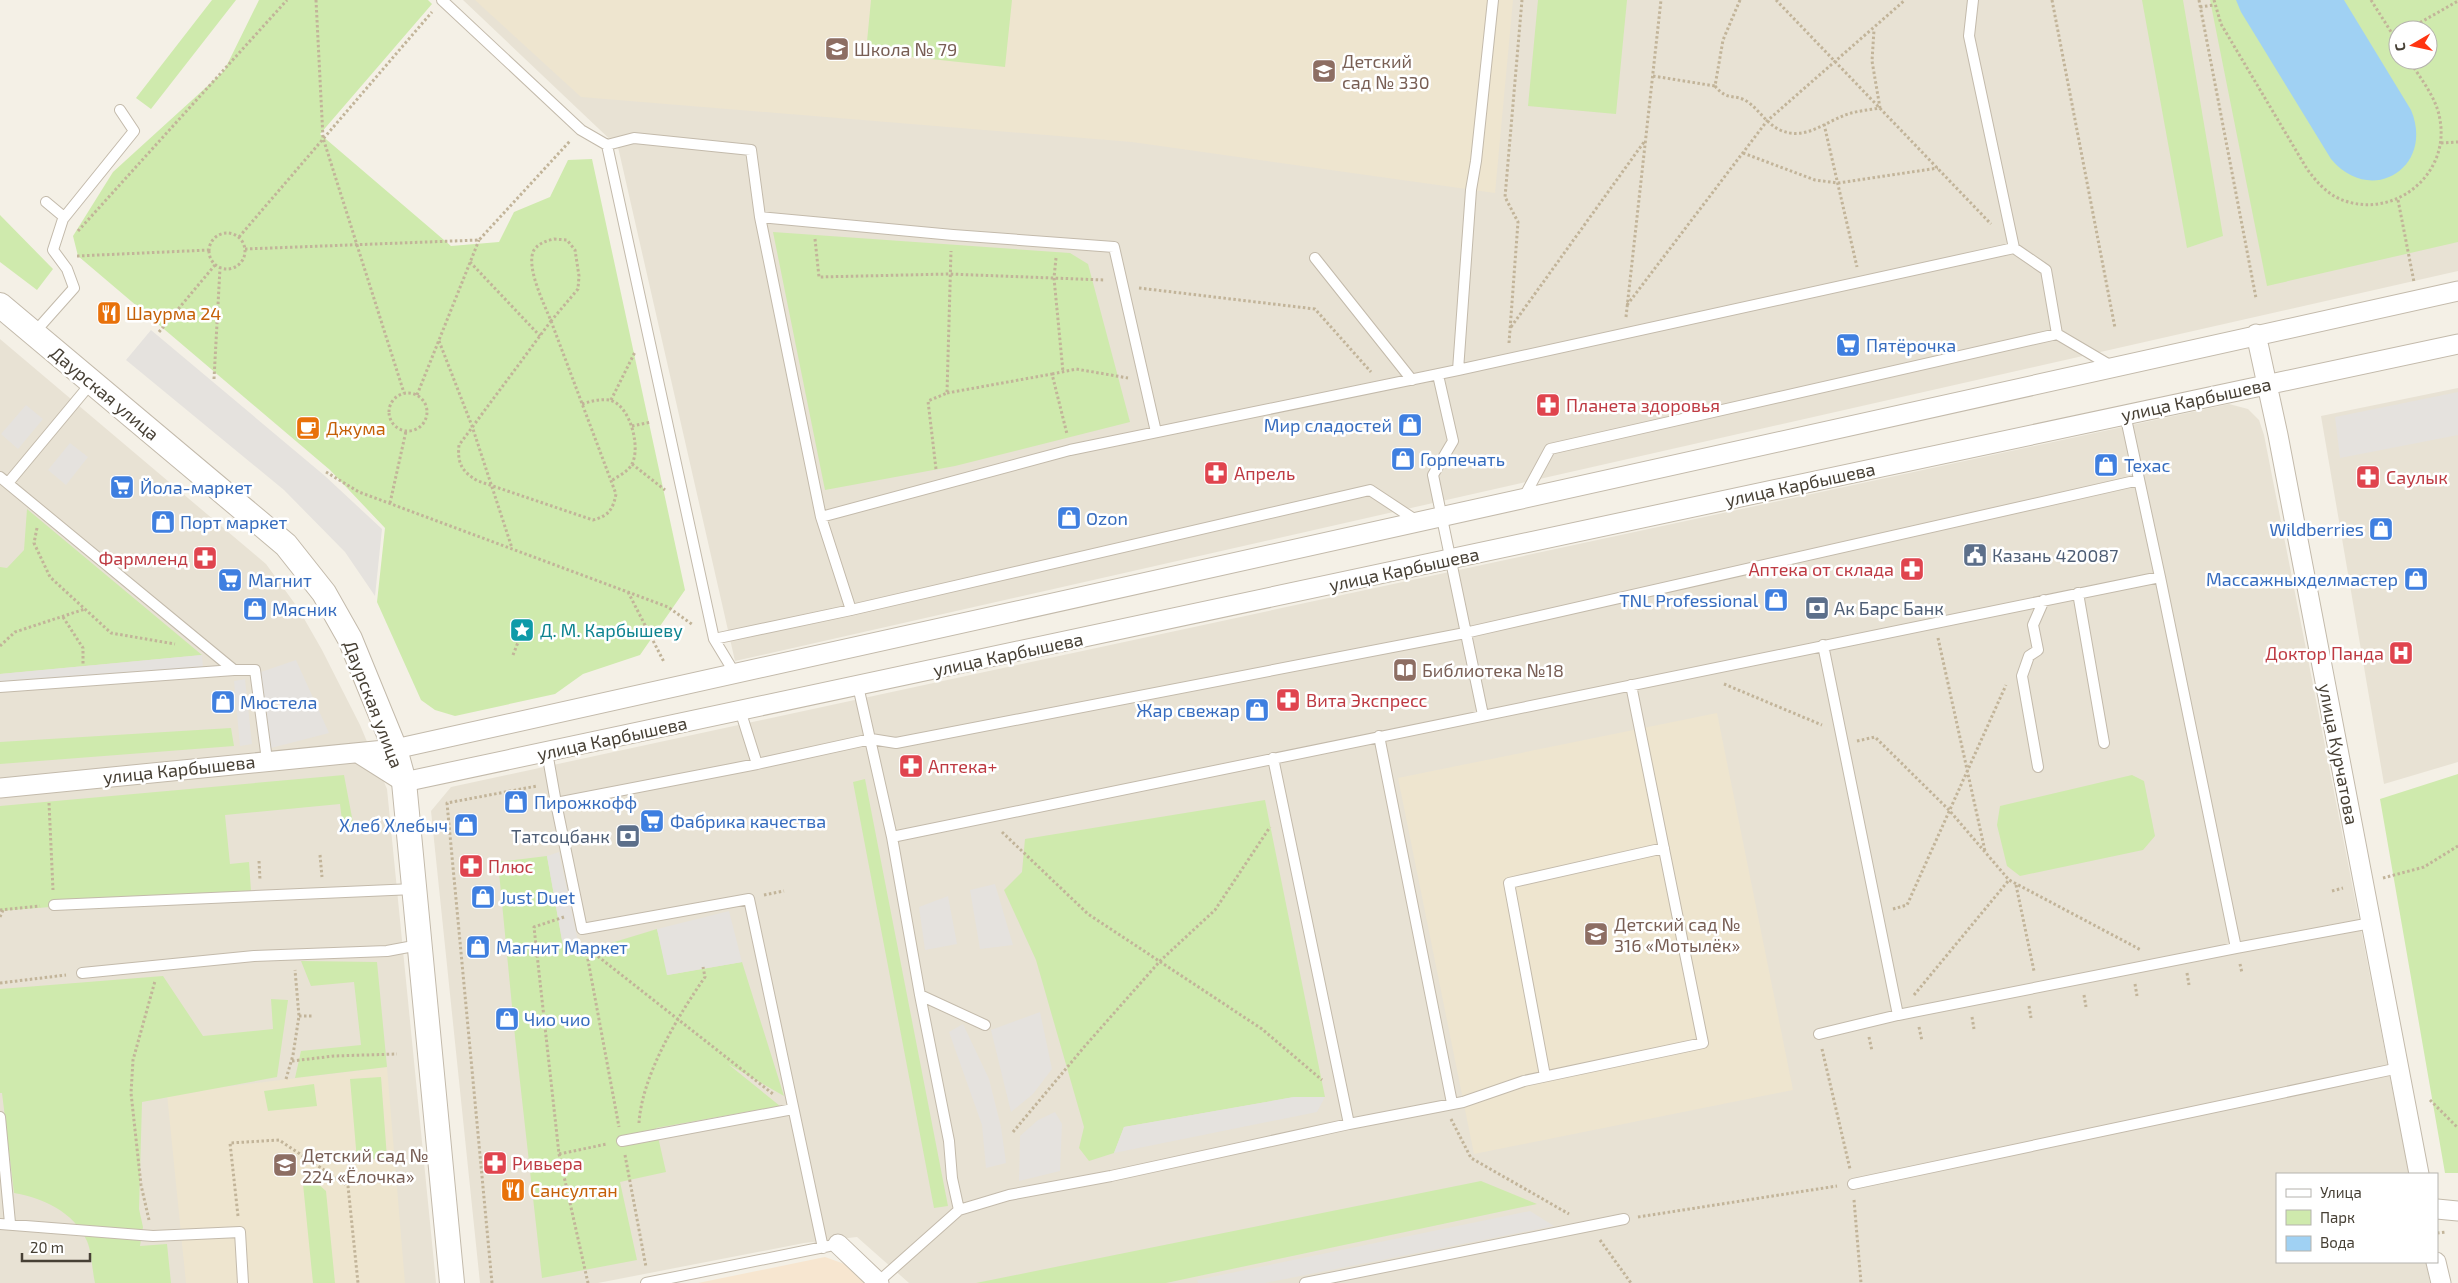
<svg xmlns="http://www.w3.org/2000/svg" width="2458" height="1283" viewBox="0 0 2458 1283" font-family="'Exo 2',sans-serif">
	<rect width="100%" height="100%" fill="#f4f0e6"/>
	<!-- residential -->
	<path fill="#e8e2d4" fill-rule="evenodd" d="M463 0H2458V271L735 661 618 147ZM2398 30H2428V60H2398Z
		M0 339 266 564 298 608 322 650 360 725 387 789 436 1283H0Z
		M2458 388V762L2384 784 2321 416Z
		M2229 404 2248 409 2259 420 2264 435 2409 1174H2277V1262H2426L2430 1283H909L857 1237 804 1243 598 1283H480L431 811 451 787Z"/>
	<!-- commercial -->
	<path fill="#f7e6d0" d="M825 1257 853 1267 870 1283H698Z"/>
	<!-- education -->
	<path fill="#eee5cf" d="M475 0H1513L1495 193 1132 142 581 97Z
		M1717 713 1793 1090 1474 1154 1398 778Z
		M387 1067 405 1283H186L167 1094Z"/>
	<!-- green -->
	<path fill="#cfeaad" fill-rule="evenodd" d="M212 0H236L151 109 136 98Z
		M259 0H428L432 4 320 134 451 246 499 242 514 212 550 197 568 160 592 159 685 590 640 655 583 674 555 694 455 716 435 710 421 700 377 602 385 528 330 470 78 256 73 236 113 172 224 71Z
		M871 0H1012L1005 67 866 52Z
		M1538 0H1627L1616 114 1528 106Z
		M2142 0H2183L2223 236 2187 248Z
		M2210 0H2458V242L2267 286ZM2398 30H2428V60H2398Z
		M0 215 53 269 37 290 0 262Z
		M773 232 1070 253 1088 264 1130 422 955 466 825 490Z
		M27 509 202 655 0 674V567L7 568 24 550Z
		M231 728 234 746 0 764V742Z
		M2458 774V1173H2445L2380 799Z
		M344 775 354 828 343 829 340 804 225 815 230 864 249 862 251 891 0 911V806Z
		M2132 775 2144 781 2155 836 2143 850 2020 876 2007 866 1997 825 2000 806Z
		M865 779 948 1206 934 1208 853 782Z
		M1265 800 1325 1097H1294L1124 1127 1114 1153 1089 1161 1079 1148 1084 1127 1036 960 1004 890 1022 872 1025 839Z
		M547 856 565 957 657 929 668 975 742 962 784 1096 728 1064 780 1106 656 1128 666 1172 620 1182 637 1260 542 1278 515 1037 498 862Z
		M301 961 377 962 387 1067 295 1078 301 1051 361 1045 354 982 311 986Z
		M163 976 203 1036 273 1029 271 999 288 1000 277 1077 142 1102 139 1209 143 1227 140 1246 167 1244 171 1283H95C92 1270 92 1253 87 1241 74 1212 43 1198 14 1193L2 1093H0V989Z
		M381 1077 387 1158 357 1160 350 1079Z
		M314 1084 317 1106 268 1111 264 1091Z
		M1481 1181 1537 1204 1166 1283H976Z
		M303 1184H318L326 1191 335 1283H313Z"/>
	<!-- parking -->
	<path fill="#e5e2de" d="M151 330 325 476 382 529 375 596 345 552 284 490 126 360Z
		M2458 392V435L2340 458 2335 417Z
		M26 405 43 419 18 449 1 434Z
		M70 443 88 457 66 485 48 470Z
		M202 655 203 668 0 684V674Z
		M296 660 329 733 271 748 258 673Z
		M245 679 252 744 240 746 234 681Z
		M559 852 580 951 565 957 547 856Z
		M995 884 1013 945 980 949 970 890Z
		M948 896 957 944 925 950 919 907Z
		M729 911 742 962 667 975 657 929Z
		M1040 1012 1052 1069 1033 1094 1011 1112 991 1030Z
		M963 1024 989 1079 1001 1127 1006 1163 986 1168 982 1125 949 1032Z
		M1294 1097H1325L1317 1112 1114 1153 1124 1127Z
		M1055 1112 1062 1124 1060 1171 1019 1181 1020 1136 1038 1120Z
		M1530 1211 1554 1226 1265 1283H1198L1197 1280Z"/>
	<!-- water -->
	<path fill="#a0d1f3" d="M2236 0H2344L2411 110C2435 167 2371 207 2331 159L2241 12Z"/>
	<g fill="none" stroke-linecap="round" stroke-linejoin="round">
		<defs>
			<path id="service" d="M442 0 581 130 607 145 714 639 734 672
				M1973 0 1969 36 2014 248 2046 270 2057 334 2113 367
				M607 145 634 138 751 150 760 217 821 517
				M46 202 64 217
				M760 217 953 235 1114 247 1156 432
				M1315 258 1412 380
				M34 333 74 288 67 269 53 250 63 219 134 131 120 110
				M1458 370 1471 190 1476 161 1493 0
				M1438 375 1453 441 1433 475 1483 715
				M0 477 234 670H255L267 760
				M8 483 92 382
				M1524 497 1550 449 2057 334
				M2078 593 2104 743
				M851 610 821 517 1070 450 1458 370 2014 248
				M714 639 851 610 1370 490 1417 521
				M1823 645 1898 1015 2236 948 2160 577
				M858 686 892 837 2160 577 2125 414
				M0 687 234 670
				M740 710 757 764
				M1379 736 1452 1103
				M547 752 556 803 757 764 871 739 896 743 1465 633 2139 480
				M2038 767 2022 676 2029 656 2038 650 2033 625 2044 600
				M556 803 582 929 749 899 823 1248
				M892 837 920 995 949 1141 952 1178 959 1210 1009 1195 1111 1176 1349 1124 1273 758
				M54 905 414 889
				M2236 948 2371 923
				M82 973 254 956 387 951 419 945
				M920 995 985 1025
				M1819 1034 1898 1015
				M1545 1076 1509 883 1664 848
				M0 1117 10 1223
				M1349 1124 1463 1102 1524 1081 1703 1043 1631 685
				M622 1141 793 1109
				M1853 1184 2399 1068
				M0 1224 153 1236 240 1232 243 1283
				M878 1282 959 1210
				M646 1283 829 1246
				M1305 1283 1624 1219"/>
			<path id="minor" d="M2256 334 2278 435 2419 1174
				M358 753 404 782 2458 344
				M0 788 395 749 2458 291
				M2437 1209 2458 1211
				M838 1244 879 1283
				M2436 1262 2441 1283"/>
			<path id="tertiary" d="M0 305 286 545 324 593 350 639 395 749 404 782 452 1283"/>
		</defs>
		<!-- service casing -->
		<use href="#service" stroke="#c3baab" stroke-width="12"/>
		<!-- minor casing -->
		<use href="#minor" stroke="#c3baab" stroke-width="21"/>
		<!-- tertiary casing -->
		<use href="#tertiary" stroke="#c3baab" stroke-width="26"/>
		<!-- path -->
		<path stroke="#c2b499" stroke-width="3" stroke-dasharray="2.5 2.5" stroke-linecap="butt" d="M316 0 323 138 404 393
			M1740 0 1723 40 1715 86C1728 102 1735 93 1748 102 1760 111 1767 124 1780 130 1804 141 1824 123 1845 115 1856 111 1868 110 1880 108L1872 61 1874 30
			M1776 0 1991 224
			M2052 0 2115 328
			M2199 0 2256 298
			M2214 0 2221 24 2307 169C2316 181 2326 193 2340 199 2392 221 2450 176 2440 120 2437 98 2420 78 2409 60
			M2371 0 2398 43
			M2200 7 2214 5
			M2407 30 2458 1
			M1653 76 1715 86
			M1824 124 1857 267
			M2441 143 2458 142
			M1743 153 1815 180 1838 183 1938 168
			M2398 200 2414 282
			M78 231 287 0
			M209 251a18 18 0 1 1 36 0a18 18 0 1 1-36 0Z
			M239 237 432 12
			M554 239 567 240 575 250 579 276 578 289 551 321C545 306 525 266 534 250 539 243 546 241 554 239Z
			M815 239 819 277 949 274 1104 280
			M245 249 479 240 570 141
			M77 256 209 250
			M1056 258 1054 278 1063 372
			M470 262 540 336
			M1139 288 1315 309 1371 372
			M1627 305 1767 121 1905 0
			M1626 317 1661 0
			M551 321 616 494C613 510 608 516 593 520L478 481C462 472 457 463 459 445Z
			M1511 327 1644 142
			M159 332 215 265
			M439 341 472 426 512 548
			M1509 343 1518 222 1505 197 1522 0
			M1052 374 1076 369 1128 378
			M214 379 220 268
			M947 393 1052 374 1067 434
			M389 412a19 19 0 1 1 38 0a19 19 0 1 1-38 0Z
			M417 395 479 240
			M611 400 635 352
			M582 404C591 401 600 399 609 400 630 404 641 447 632 464 628 472 618 476 611 481
			M632 426 651 422
			M632 464 665 490
			M936 469 928 401 947 393 951 251
			M326 472 359 492 668 607 693 625
			M390 503 406 431
			M37 528 34 543 50 577 111 633 175 644
			M628 592 664 662
			M63 617 83 648V666
			M1938 638 1985 851
			M0 646 15 632 85 609
			M513 655 522 632
			M1724 684 1822 725
			M1857 741 1875 737 1949 810 2009 880 2141 950
			M49 803 53 890
			M1002 832 1088 914 1262 1029 1322 1080
			M320 855 322 877
			M259 861 260 880
			M2383 878 2424 867 2458 846
			M2016 885 2034 971
			M2332 891 2343 888
			M764 895 784 891
			M1893 909 1907 905 2006 685
			M0 910 40 906
			M0 917 3 910
			M564 917 534 927 559 1154 588 1283
			M585 944 619 1127
			M586 947 773 1094
			M2240 964 2242 973
			M2187 973 2189 985
			M0 983 66 975
			M2135 984 2137 996
			M1914 995 2009 880
			M2084 995 2086 1007
			M2029 1006 2031 1018
			M299 1016H314
			M1972 1017 1974 1029
			M1919 1027 1922 1041
			M1869 1037 1872 1051
			M1822 1049 1850 1169
			M292 1061 334 1056 397 1054
			M286 1079 293 1055 299 1016 295 970
			M2430 1100 2458 1128
			M1451 1119 1471 1158 1569 1214
			M639 1123C642 1075 678 1016 705 977L703 967
			M1013 1132 1085 1046 1160 961 1215 910 1270 827
			M559 1154 607 1144
			M625 1155 646 1267
			M1854 1200 1861 1283
			M238 1216 230 1143 279 1140 348 1186 358 1283
			M1638 1217 1837 1186
			M149 1220 141 1185 131 1093 133 1060 155 981
			M2437 1233 2446 1232
			M1600 1240 1631 1283
			M492 1283 447 803 537 786"/>
		<!-- service -->
		<use href="#service" stroke="#fff" stroke-width="10"/>
		<!-- minor -->
		<use href="#minor" stroke="#fff" stroke-width="19"/>
		<!-- tertiary -->
		<use href="#tertiary" stroke="#fff" stroke-width="24"/>
	</g>
	<!-- icons -->
	<defs>
		<symbol id="school-square" viewBox="-11 -11 22 22"><rect x="-9" y="-9" width="18" height="18" rx="4" fill="#8d6e63" stroke="#fff"/><path d="M0-5L7-2L0 1L-7-2ZM-4 1L0 2.5L4 1V4Q0 6-4 4Z" fill="#fff"/></symbol>
		<symbol id="restaurant-square" viewBox="-11 -11 22 22"><rect x="-9" y="-9" width="18" height="18" rx="4" fill="#e8710a" stroke="#fff"/><path d="M-5-6h1v4h1v-4h1v4h1v-4h1v5L-1.5 .5V6h-2V.5L-5-1ZM5-6V6H3V1.5H1.5Q1.5-4 5-6Z" fill="#fff"/></symbol>
		<symbol id="supermarket-square" viewBox="-11 -11 22 22"><rect x="-9" y="-9" width="18" height="18" rx="4" fill="#3f7fe0" stroke="#fff"/><path d="M-6-5.5h2.5l.6 2H6L4.5 2H-2.5L-4.4-4H-6ZM-1.5 3.2a1.3 1.3 0 1 0 .1 0ZM3 3.2a1.3 1.3 0 1 0 .1 0Z" fill="#fff"/></symbol>
		<symbol id="pharmacy-square" viewBox="-11 -11 22 22"><rect x="-9" y="-9" width="18" height="18" rx="4" fill="#e0444e" stroke="#fff"/><path d="M-2-6h4v4h4v4h-4v4h-4v-4h-4v-4h4Z" fill="#fff"/></symbol>
		<symbol id="shop-square" viewBox="-11 -11 22 22"><rect x="-9" y="-9" width="18" height="18" rx="4" fill="#3f7fe0" stroke="#fff"/><path d="M-5-2.5h2.3a2.7 3.5 0 0 1 5.4 0H5L5.5 6h-11ZM-1.5-2.5h3a1.5 2.3 0 0 0-3 0Z" fill="#fff"/></symbol>
		<symbol id="cafe-square" viewBox="-11 -11 22 22"><rect x="-9" y="-9" width="18" height="18" rx="4" fill="#e8710a" stroke="#fff"/><path d="M-5.5-4.5H6V0H3Q3 3.5 0 3.5H-2.5Q-5.5 3.5-5.5 0ZM3-3.2v2h1.7v-2ZM-6 4.5H4V6H-6Z" fill="#fff"/></symbol>
		<symbol id="civic-square" viewBox="-11 -11 22 22"><rect x="-9" y="-9" width="18" height="18" rx="4" fill="#5c6f8a" stroke="#fff"/><path d="M-.6-6.5H3V-4.5H.6V-3L4-1V1h2V6H-6V1h2V-1L-.6-3ZM-1.2 2.5V6h2.4V2.5Z" fill="#fff"/></symbol>
		<symbol id="bank-square" viewBox="-11 -11 22 22"><rect x="-9" y="-9" width="18" height="18" rx="4" fill="#5c6f8a" stroke="#fff"/><path d="M-6-4H6V4H-6ZM0-2.3a2.3 2.3 0 1 0 0 4.6a2.3 2.3 0 1 0 0-4.6Z" fill="#fff"/></symbol>
		<symbol id="sight-square" viewBox="-11 -11 22 22"><rect x="-9" y="-9" width="18" height="18" rx="4" fill="#0f9aa8" stroke="#fff"/><path d="M0-6L1.8-2.2L6-1.7L2.9 1.2L3.7 5.4L0 3.3L-3.7 5.4L-2.9 1.2L-6-1.7L-1.8-2.2Z" fill="#fff"/></symbol>
		<symbol id="hospital-square" viewBox="-11 -11 22 22"><rect x="-9" y="-9" width="18" height="18" rx="4" fill="#e0444e" stroke="#fff"/><path d="M-5-5h3v3.5h4V-5h3V5h-3V1.5h-4V5h-3Z" fill="#fff"/></symbol>
		<symbol id="library-square" viewBox="-11 -11 22 22"><rect x="-9" y="-9" width="18" height="18" rx="4" fill="#8d6e63" stroke="#fff"/><path d="M-6-4Q-3-5.5-.7-3.5V5Q-3 3-6 4ZM6-4Q3-5.5 .7-3.5V5Q3 3 6 4Z" fill="#fff"/></symbol>
	</defs>
	<g fill-rule="evenodd">
		<use href="#school-square" x="823" y="35" width="28" height="28"/>
		<use href="#school-square" x="1310" y="57" width="28" height="28"/>
		<use href="#restaurant-square" x="95" y="299" width="28" height="28"/>
		<use href="#supermarket-square" x="1834" y="331" width="28" height="28"/>
		<use href="#pharmacy-square" x="1534" y="391" width="28" height="28"/>
		<use href="#shop-square" x="1396" y="411" width="28" height="28"/>
		<use href="#cafe-square" x="294" y="414" width="28" height="28"/>
		<use href="#shop-square" x="1389" y="445" width="28" height="28"/>
		<use href="#shop-square" x="2092" y="451" width="28" height="28"/>
		<use href="#pharmacy-square" x="1202" y="459" width="28" height="28"/>
		<use href="#pharmacy-square" x="2354" y="463" width="28" height="28"/>
		<use href="#supermarket-square" x="108" y="473" width="28" height="28"/>
		<use href="#shop-square" x="1055" y="504" width="28" height="28"/>
		<use href="#shop-square" x="149" y="508" width="28" height="28"/>
		<use href="#shop-square" x="2367" y="515" width="28" height="28"/>
		<use href="#civic-square" x="1961" y="541" width="28" height="28"/>
		<use href="#pharmacy-square" x="191" y="544" width="28" height="28"/>
		<use href="#pharmacy-square" x="1898" y="555" width="28" height="28"/>
		<use href="#shop-square" x="2402" y="565" width="28" height="28"/>
		<use href="#supermarket-square" x="216" y="566" width="28" height="28"/>
		<use href="#shop-square" x="1762" y="586" width="28" height="28"/>
		<use href="#bank-square" x="1803" y="594" width="28" height="28"/>
		<use href="#shop-square" x="241" y="595" width="28" height="28"/>
		<use href="#sight-square" x="508" y="616" width="28" height="28"/>
		<use href="#hospital-square" x="2387" y="639" width="28" height="28"/>
		<use href="#library-square" x="1391" y="656" width="28" height="28"/>
		<use href="#pharmacy-square" x="1274" y="686" width="28" height="28"/>
		<use href="#shop-square" x="209" y="688" width="28" height="28"/>
		<use href="#shop-square" x="1243" y="696" width="28" height="28"/>
		<use href="#pharmacy-square" x="897" y="752" width="28" height="28"/>
		<use href="#shop-square" x="502" y="788" width="28" height="28"/>
		<use href="#supermarket-square" x="638" y="807" width="28" height="28"/>
		<use href="#shop-square" x="452" y="811" width="28" height="28"/>
		<use href="#bank-square" x="614" y="822" width="28" height="28"/>
		<use href="#pharmacy-square" x="457" y="852" width="28" height="28"/>
		<use href="#shop-square" x="469" y="883" width="28" height="28"/>
		<use href="#school-square" x="1582" y="920" width="28" height="28"/>
		<use href="#shop-square" x="464" y="933" width="28" height="28"/>
		<use href="#shop-square" x="493" y="1005" width="28" height="28"/>
		<use href="#pharmacy-square" x="481" y="1149" width="28" height="28"/>
		<use href="#school-square" x="271" y="1151" width="28" height="28"/>
		<use href="#restaurant-square" x="499" y="1176" width="28" height="28"/>
	</g>
	<g text-anchor="middle" dominant-baseline="central" stroke-width="5" stroke-linejoin="round" paint-order="stroke">
		<!-- education labels -->
		<g font-size="18" fill="#785e54" stroke="#fff" text-anchor="start">
			<text x="854" y="49">Школа № 79</text>
			<text x="1342" y="61">Детский<tspan x="1342" dy="21">сад № 330</tspan></text>
			<text x="1422" y="670">Библиотека №18</text>
			<text x="1614" y="924">Детский сад №<tspan x="1614" dy="21">316 «Мотылёк»</tspan></text>
			<text x="302" y="1155">Детский сад №<tspan x="302" dy="21">224 «Ёлочка»</tspan></text>
		</g>
		<!-- food labels -->
		<g font-size="18" fill="#c56008" stroke="#fff" text-anchor="start">
			<text x="126" y="313">Шаурма 24</text>
			<text x="326" y="428">Джума</text>
			<text x="530" y="1190">Сансултан</text>
		</g>
		<!-- shop labels -->
		<g font-size="18" fill="#366cbe" stroke="#fff" text-anchor="start">
			<text x="1866" y="345">Пятёрочка</text>
			<text x="1392" y="425" text-anchor="end">Мир сладостей</text>
			<text x="1420" y="459">Горпечать</text>
			<text x="2124" y="465">Техас</text>
			<text x="140" y="487">Йола-маркет</text>
			<text x="1086" y="518">Ozon</text>
			<text x="180" y="522">Порт маркет</text>
			<text x="2364" y="529" text-anchor="end">Wildberries</text>
			<text x="2398" y="579" text-anchor="end">Массажныхделмастер</text>
			<text x="248" y="580">Магнит</text>
			<text x="1758" y="600" text-anchor="end">TNL Professional</text>
			<text x="272" y="609">Мясник</text>
			<text x="240" y="702">Мюстела</text>
			<text x="1240" y="710" text-anchor="end">Жар свежар</text>
			<text x="534" y="802">Пирожкофф</text>
			<text x="670" y="821">Фабрика качества</text>
			<text x="448" y="825" text-anchor="end">Хлеб Хлебыч</text>
			<text x="500" y="897">Just Duet</text>
			<text x="496" y="947">Магнит Маркет</text>
			<text x="524" y="1019">Чио чио</text>
		</g>
		<!-- street labels -->
		<g font-size="18" fill="#474035" stroke="#fff">
			<text transform="translate(105 393) rotate(40)">Даурская улица</text>
			<text transform="translate(2196 399) rotate(-12)">улица Карбышева</text>
			<text transform="translate(1800 484) rotate(-12)">улица Карбышева</text>
			<text transform="translate(1404 569) rotate(-12)">улица Карбышева</text>
			<text transform="translate(1008 654) rotate(-12)">улица Карбышева</text>
			<text transform="translate(374 704) rotate(69)">Даурская улица</text>
			<text transform="translate(612 738) rotate(-12)">улица Карбышева</text>
			<text transform="translate(2339 754) rotate(79)">улица Курчатова</text>
			<text transform="translate(179 769) rotate(-6)">улица Карбышева</text>
		</g>
		<!-- health labels -->
		<g font-size="18" fill="#be3a42" stroke="#fff" text-anchor="start">
			<text x="1566" y="405">Планета здоровья</text>
			<text x="1234" y="473">Апрель</text>
			<text x="2386" y="477">Саулык</text>
			<text x="188" y="558" text-anchor="end">Фармленд</text>
			<text x="1894" y="569" text-anchor="end">Аптека от склада</text>
			<text x="2384" y="653" text-anchor="end">Доктор Панда</text>
			<text x="1306" y="700">Вита Экспресс</text>
			<text x="928" y="766">Аптека+</text>
			<text x="488" y="866">Плюс</text>
			<text x="512" y="1163">Ривьера</text>
		</g>
		<!-- service labels -->
		<g font-size="18" fill="#4e5e75" stroke="#fff" text-anchor="start">
			<text x="1992" y="555">Казань 420087</text>
			<text x="1834" y="608">Ак Барс Банк</text>
			<text x="610" y="836" text-anchor="end">Татсоцбанк</text>
		</g>
		<!-- culture labels -->
		<g font-size="18" fill="#0d838f" stroke="#fff" text-anchor="start">
			<text x="540" y="630">Д. М. Карбышеву</text>
		</g>
	</g>
	<!-- legend -->
	<rect x="2276" y="1173" width="162" height="90" fill="#ffffff" stroke="#b5b3ae"/>
	<rect x="2286" y="1189" width="25" height="8" fill="#ffffff" stroke="#b5b3ae"/>
	<text x="2320" y="1198" font-size="15" fill="#474035">Улица</text>
	<rect x="2286" y="1210" width="25" height="15" fill="#cfeaad" stroke="#b5b3ae"/>
	<text x="2320" y="1223" font-size="15" fill="#474035">Парк</text>
	<rect x="2286" y="1236" width="25" height="15" fill="#a0d1f3" stroke="#b5b3ae"/>
	<text x="2320" y="1248" font-size="15" fill="#474035">Вода</text>
	<!-- north arrow -->
	<g transform="translate(2413 45) rotate(261)"><circle r="24" fill="#ffffff" stroke="#b5b3ae"/>
	<path d="M0-4L9 19L0 12L-9 19Z" fill="#ff3512"/>
	<text y="-8" font-size="14" font-weight="bold" text-anchor="middle" fill="#474035">С</text>
	</g>
	<!-- scale -->
	<path d="M22 1253v8h68v-8" fill="none" stroke="#474035" stroke-width="2.5"/>
	<text x="30" y="1253" font-size="15" fill="#474035" stroke="#ffffff" stroke-width="4" paint-order="stroke">20 m</text>
</svg>
